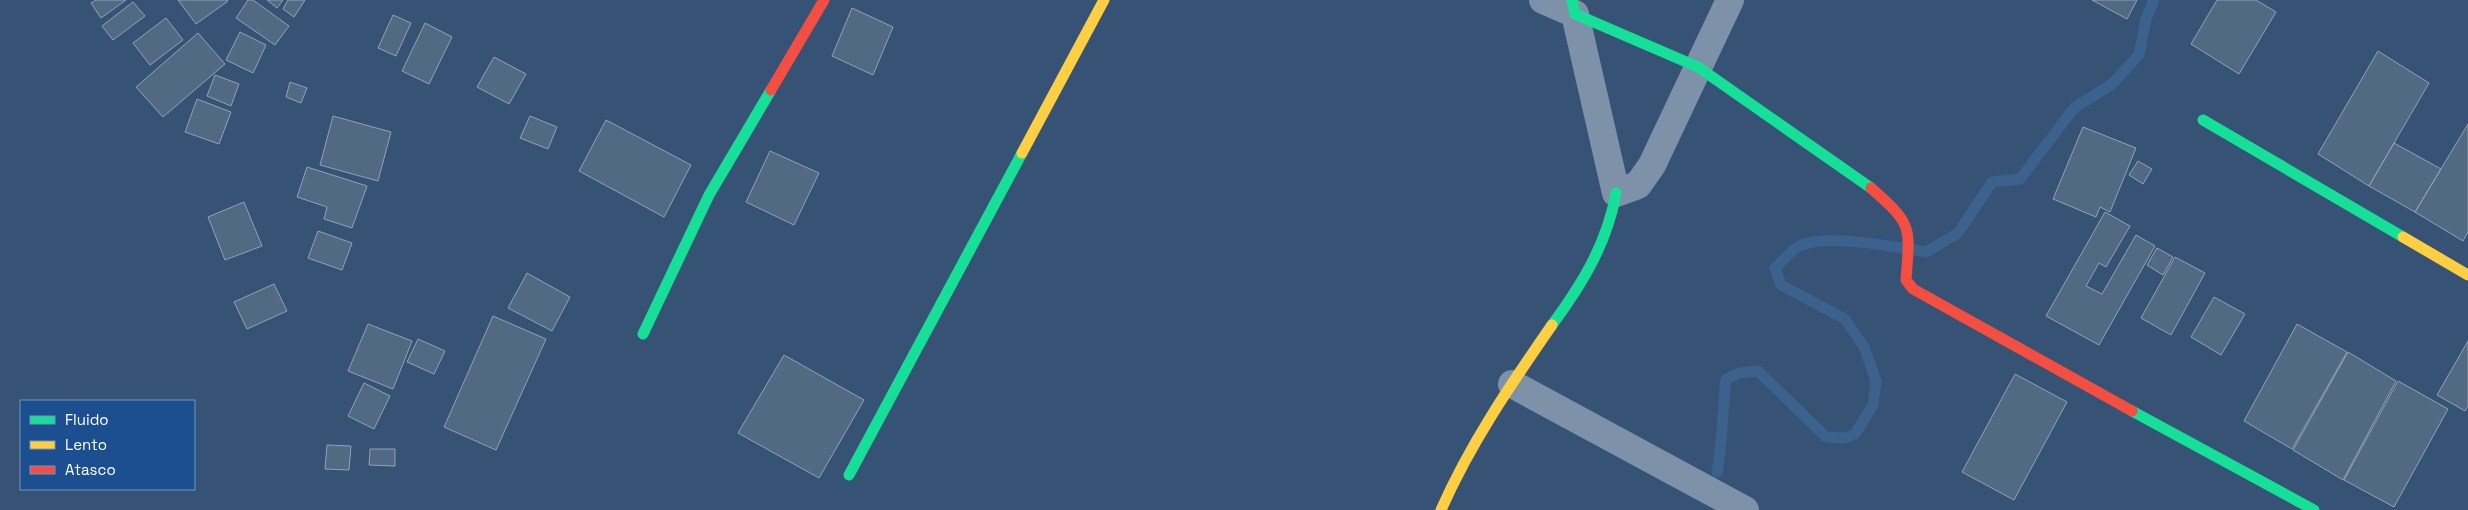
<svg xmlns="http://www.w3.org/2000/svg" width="2468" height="510" viewBox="0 0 2468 510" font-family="'Space Grotesk',sans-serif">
	<rect width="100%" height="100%" fill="#365274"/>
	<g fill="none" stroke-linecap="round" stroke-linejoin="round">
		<!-- stream -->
		<path stroke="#3b618d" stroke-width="11" d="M1717 472C1723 441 1722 410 1726 379L1740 373 1758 371 1826 437 1845 438 1855 434 1873 405 1876 381 1864 347 1845 319 1781 285 1775 268C1783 261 1792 249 1801 245 1827 234 1897 247 1926 252L1958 233 1992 182 2020 179 2074 108 2112 84 2139 55 2146 19 2154 0"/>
	</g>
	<!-- building -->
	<path fill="#526984" stroke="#92a2b6" d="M96 0H126L101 18 91 3Z
		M178 0H227L228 1 196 24Z
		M248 0H253L289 26 275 45 236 18Z
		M267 0H283L277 8Z
		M288 0H305L294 17 283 9Z
		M2092 0H2137L2127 19Z
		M2217 0H2256L2276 12 2239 74 2191 44Z
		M133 2 145 16 113 40 102 26Z
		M852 8 893 27 873 75 832 56Z
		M393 15 411 23 396 56 378 48Z
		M166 18 183 40 150 65 133 43Z
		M425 23 452 37 429 84 402 71Z
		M240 32 266 45 253 73 226 60Z
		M198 33 225 64 163 117 136 87Z
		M2378 51 2429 83 2369 186 2318 154Z
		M494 57 526 74 509 104 477 87Z
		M215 75 239 84 231 106 207 96Z
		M290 82 307 88 301 103 286 97Z
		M197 99 231 112 219 144 185 132Z
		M333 116 391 132 378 181 320 165Z
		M530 116 557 127 548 149 520 138Z
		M606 120 691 165 664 217 579 171Z
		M2468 124V232L2463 241 2415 212Z
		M2083 127 2136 148 2110 212 2100 207 2096 217 2053 199Z
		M2394 143 2441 169 2415 212 2369 186Z
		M770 151 819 173 794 225 746 202Z
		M2138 161 2152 169 2143 184 2129 175Z
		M307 167 367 186 352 228 324 219 327 207 297 197Z
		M244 202 262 246 225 260 208 217Z
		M2105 212 2130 226 2106 267 2099 263 2086 286 2102 294 2136 235 2155 246 2099 345 2046 316Z
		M318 231 352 243 342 270 308 258Z
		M2157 248 2173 257 2163 275 2147 265Z
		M2175 257 2205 273 2171 335 2141 318Z
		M527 273 570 297 552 331 508 308Z
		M274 284 287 311 247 329 234 302Z
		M2214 297 2245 314 2221 355 2191 337Z
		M493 316 546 339 496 450 444 427Z
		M368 324 412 341 393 389 348 371Z
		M2297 324 2347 352 2292 449 2244 421Z
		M418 339 445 351 434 374 407 362Z
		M2468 341V406L2465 411 2437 395Z
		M2348 352 2396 381 2343 480 2293 450Z
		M784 355 864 400 819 478 738 433Z
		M2015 374 2067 402 2014 500 1962 472Z
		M2398 381 2448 409 2394 507 2344 480Z
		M364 383 390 396 374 429 348 416Z
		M327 445 351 446 349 470 325 469Z
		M370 449H395V466L369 465Z"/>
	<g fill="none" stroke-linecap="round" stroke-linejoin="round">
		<!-- street -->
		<path stroke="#7d92a8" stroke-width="28" d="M1543 0 1575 14 1616 193 1638 185 1652 165 1730 0
			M1512 384 1745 510"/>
		<!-- fast -->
		<path stroke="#16e098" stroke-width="11" d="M1572 0 1575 14 1698 67 1871 188
			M2203 120 2403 237
			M1552 325C1582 284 1607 244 1616 193
			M643 334 709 195 771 90
			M2132 411 2314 510
			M849 475 1022 153"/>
		<!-- slow -->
		<path stroke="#ffcf43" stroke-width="11" d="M1022 153 1104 0
			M2403 237 2468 275
			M1441 510C1470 444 1511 384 1552 325"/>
		<!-- jam -->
		<path stroke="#f24e42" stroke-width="11" d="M771 90 824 0
			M1871 188C1913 225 1910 226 1906 280L1913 289 2132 411"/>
	</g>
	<!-- legend -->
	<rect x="20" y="400" width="175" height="90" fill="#1b4f8f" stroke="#7695bc"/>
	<rect x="30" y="416" width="25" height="8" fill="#16e098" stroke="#7695bc"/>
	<text x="65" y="425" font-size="15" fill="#ffffff">Fluido</text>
	<rect x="30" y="441" width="25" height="8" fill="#ffcf43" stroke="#7695bc"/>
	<text x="65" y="450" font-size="15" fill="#ffffff">Lento</text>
	<rect x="30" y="466" width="25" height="8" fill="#f24e42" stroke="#7695bc"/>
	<text x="65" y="475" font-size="15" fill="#ffffff">Atasco</text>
</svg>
